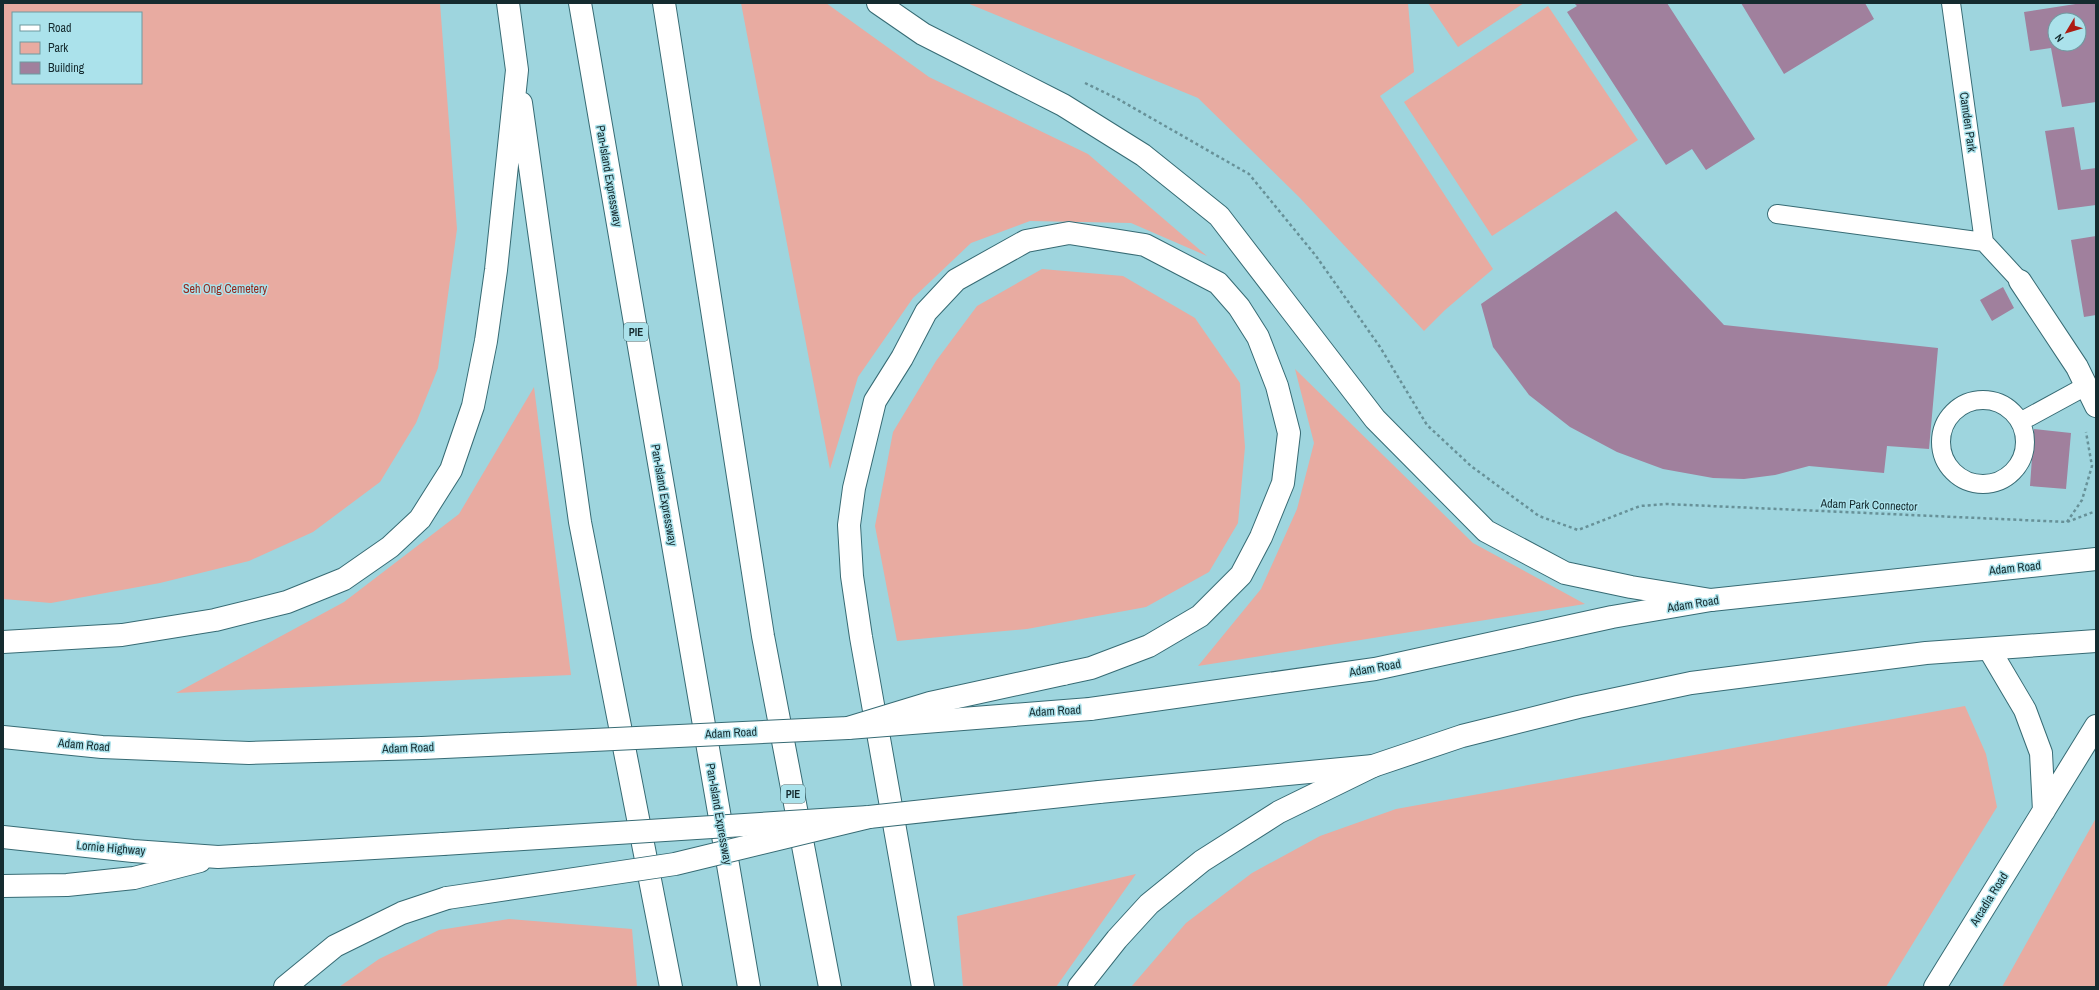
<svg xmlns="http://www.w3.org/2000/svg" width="2099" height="990" viewBox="0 0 2099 990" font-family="'Archivo Narrow',sans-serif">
	<rect width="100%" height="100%" fill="#9ed5de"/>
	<!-- green -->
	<path fill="#e8aba1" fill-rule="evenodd" d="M3 3H440L457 229 438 368 416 423 380 482 313 532 249 561 160 583 51 603 3 599ZM13 13H141V83H13Z
		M741 3H826L929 77 1088 154 1207 256 1131 223 1030 221 971 243 913 298 858 377 830 469Z
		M967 3H1408L1414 72 1380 96 1493 269 1445 310 1424 331 1300 198 1198 98Z
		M1428 3H1524L1458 47Z
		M1548 6 1638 140 1492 236 1404 102Z
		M1042 269 1123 276 1195 318 1240 383 1245 447 1238 523 1209 572 1146 607 1027 629 897 641 875 526 893 432 936 361 977 306Z
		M1295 369 1473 543 1585 604 1198 666 1261 589 1297 509 1314 443Z
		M534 387 571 675 176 693 344 602 459 514Z
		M1965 706 1986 754 1997 807 1886 987H1131L1186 923 1252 873 1320 836 1396 809Z
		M2096 818V987H2002Z
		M1136 874 1056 987H963L957 916Z
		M509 919 632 929 637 987H339L379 959 439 930Z"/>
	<!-- building -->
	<path fill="#a0809d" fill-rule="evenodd" d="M1574 3H1667L1755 139 1706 170 1692 149 1666 165 1567 12 1577 6Z
		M1741 3H1865L1874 19 1784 74Z
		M2082 3H2096V102L2062 107 2051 48 2030 51 2024 12ZM2055 20H2079V44H2055Z
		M2074 127 2081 170 2096 168V205L2058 210 2045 131Z
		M1616 211 1724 325 1938 348 1929 449 1887 446 1884 473 1809 466 1775 475 1744 479 1713 478 1663 469 1617 452 1570 427 1529 395 1493 347 1481 304Z
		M2096 236V315L2084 317 2071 240Z
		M2003 287 2014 308 1992 321 1980 300Z
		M2034 429 2071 433 2066 489 2030 486Z"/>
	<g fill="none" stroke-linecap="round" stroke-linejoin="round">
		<defs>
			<path id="service" d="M1951 3 1984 242 2020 281
				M1777 214 1984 242
				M1941 442a42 42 0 1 1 84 0a42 42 0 1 1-84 0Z
				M2020 422 2086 386"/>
			<path id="minor" d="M2020 281 2077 367 2096 406
				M1989 649 2025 710 2041 753 2044 811
				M1935 987 2096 726"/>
			<path id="trunk" d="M1090 709 1375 669 1612 617 1711 600 2096 559
				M3 737 102 747 249 753 422 748
				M1099 792 1373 766 1462 736 1578 707 1691 683 1926 653 2096 641
				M3 837 133 851 218 857 443 844
				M3 886 67 885 134 878 200 861"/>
			<path id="motorway" d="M580 3 749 987
				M664 3 763 636 830 987
				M878 3 923 34 1063 105 1143 155 1219 216 1375 419 1486 531 1565 573 1631 587 1711 600
				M521 103 580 522 671 987
				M3 642 122 635 215 620 287 602 344 579 390 547 420 519 451 470 473 406 486 341 496 270 517 70 508 3
				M285 987 335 946 402 913 447 898
				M923 987 861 637 852 576 849 525 854 488 875 401 902 358 926 312 956 280 1026 241 1069 233 1145 245 1218 283 1239 307 1258 337 1277 386 1289 433 1283 483 1261 537 1241 575 1200 616 1149 646 1091 668 1063 674
				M1079 987 1117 939 1149 904 1202 861 1279 812 1373 766"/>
		</defs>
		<!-- service casing -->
		<use href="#service" stroke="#376b74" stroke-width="20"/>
		<!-- minor casing -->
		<use href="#minor" stroke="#376b74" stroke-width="24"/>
		<!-- trunk casing -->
		<use href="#trunk" stroke="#376b74" stroke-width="24"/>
		<!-- motorway casing -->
		<use href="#motorway" stroke="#376b74" stroke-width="24"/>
		<!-- path -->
		<path stroke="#679198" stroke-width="2.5" stroke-dasharray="3 3" stroke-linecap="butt" d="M1085 83 1118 99 1249 174 1316 256 1380 347 1427 425 1471 466 1539 516 1578 530 1640 506 1666 504 2067 522 2096 511
			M2067 522 2082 500 2092 466 2086 432"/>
		<!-- service -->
		<use href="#service" stroke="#fff" stroke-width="18"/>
		<!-- minor -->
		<use href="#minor" stroke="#fff" stroke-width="22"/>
		<!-- trunk -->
		<use href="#trunk" stroke="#fff" stroke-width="22"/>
		<!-- motorway -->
		<use href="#motorway" stroke="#fff" stroke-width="22"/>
		<defs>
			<path id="trunk-bridge" d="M422 748 848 728 1090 709
				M443 844 869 817 1099 792"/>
			<path id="motorway-bridge" d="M848 728 930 703 1063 674
				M447 898 675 864 869 817"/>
		</defs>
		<!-- trunk-bridge casing -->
		<use href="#trunk-bridge" stroke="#376b74" stroke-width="24" stroke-linecap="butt"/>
		<!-- motorway-bridge casing -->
		<use href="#motorway-bridge" stroke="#376b74" stroke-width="24" stroke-linecap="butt"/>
		<!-- trunk-bridge -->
		<use href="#trunk-bridge" stroke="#fff" stroke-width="22"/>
		<!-- motorway-bridge -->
		<use href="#motorway-bridge" stroke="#fff" stroke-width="22"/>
	</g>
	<g text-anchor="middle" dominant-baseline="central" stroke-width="3" stroke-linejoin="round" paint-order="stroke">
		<!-- shield labels -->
		<g fill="#abe2eb" stroke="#426267" stroke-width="1">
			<rect x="624" y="323" width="24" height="18" rx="3"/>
			<rect x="781" y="785" width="24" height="18" rx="3"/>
		</g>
		<g font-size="11" font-weight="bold" fill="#152b2f">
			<text x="636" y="332">PIE</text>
			<text x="793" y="794">PIE</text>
		</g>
		<!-- street labels -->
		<g font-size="12" fill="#152b2f" stroke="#abe2eb">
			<text transform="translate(1968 122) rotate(82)">Camden Park</text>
			<text transform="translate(609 176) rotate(80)">Pan-Island Expressway</text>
			<text transform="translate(664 495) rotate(80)">Pan-Island Expressway</text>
			<text transform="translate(1869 505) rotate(2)">Adam Park Connector</text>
			<text transform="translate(2015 568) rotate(-6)">Adam Road</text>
			<text transform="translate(1693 604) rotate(-9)">Adam Road</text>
			<text transform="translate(1375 668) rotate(-10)">Adam Road</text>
			<text transform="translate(1055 711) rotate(-3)">Adam Road</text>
			<text transform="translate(731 733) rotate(-3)">Adam Road</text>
			<text transform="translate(84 745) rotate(5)">Adam Road</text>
			<text transform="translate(408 748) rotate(-2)">Adam Road</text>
			<text transform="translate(719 814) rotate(80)">Pan-Island Expressway</text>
			<text transform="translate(111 848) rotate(5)">Lornie Highway</text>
			<text transform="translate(1989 899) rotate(-58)">Arcadia Road</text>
		</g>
		<!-- park labels -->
		<g font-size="12" fill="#93271c" stroke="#abe2eb">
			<text x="225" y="289">Seh Ong Cemetery</text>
		</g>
	</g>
	<!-- border -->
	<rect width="2099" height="990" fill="none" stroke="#152b2f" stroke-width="8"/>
	<!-- legend -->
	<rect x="12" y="12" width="130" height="72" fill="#abe2eb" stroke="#6f99a0"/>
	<rect x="20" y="25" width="20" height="6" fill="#ffffff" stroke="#6f99a0"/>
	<text x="48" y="32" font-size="12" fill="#152b2f">Road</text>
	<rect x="20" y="42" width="20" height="12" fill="#e8aba1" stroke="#6f99a0"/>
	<text x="48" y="52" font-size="12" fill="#152b2f">Park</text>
	<rect x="20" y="62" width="20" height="12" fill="#a0809d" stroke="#6f99a0"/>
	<text x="48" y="72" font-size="12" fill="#152b2f">Building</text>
	<!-- north arrow -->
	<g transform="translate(2067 32) rotate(232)"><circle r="19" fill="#abe2eb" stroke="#6f99a0"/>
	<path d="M0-3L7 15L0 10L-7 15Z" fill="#ad1c12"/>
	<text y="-6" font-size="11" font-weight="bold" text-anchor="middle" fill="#152b2f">N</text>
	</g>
</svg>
